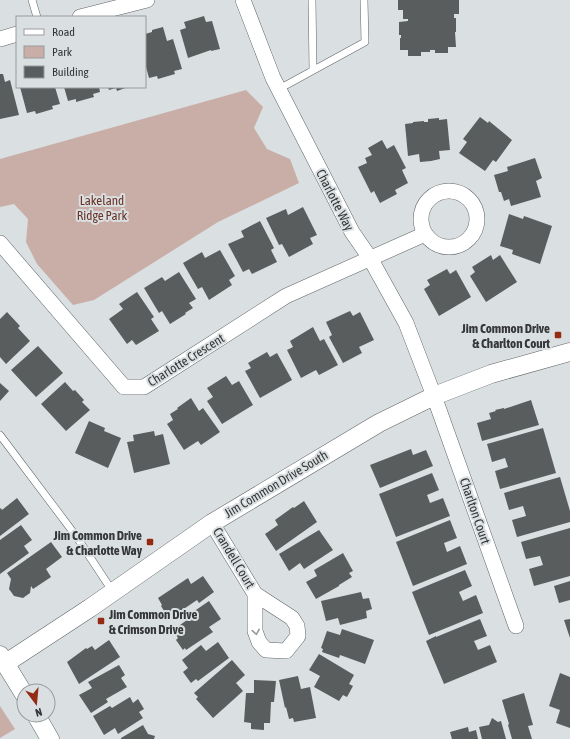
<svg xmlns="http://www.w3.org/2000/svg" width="570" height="739" viewBox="0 0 570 739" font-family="'Asap Condensed',sans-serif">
	<rect width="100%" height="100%" fill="#dadfe1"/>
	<!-- green -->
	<path fill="#c8aea7" d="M246 90 263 107 254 128 267 149 290 159 299 183 218 222 94 300 73 305 37 264 26 242 28 219 14 204 0 207V159Z
		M0 706 15 729 0 738Z"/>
	<!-- building -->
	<path fill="#595d5e" d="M398 0H459V14H454V18H456V32H455L456 47H448V53H435V50H430V52H421V56H408V50H400V38H401V35H399V22L408 21V19H403V10H398Z
		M204 16 206 22 212 21 220 49 211 51V50L188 58 180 30 186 28 184 22Z
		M163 27 167 41 173 39 182 69 174 71 175 74 158 79 157 76 149 78 145 63V34L152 32V30Z
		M0 74H3L5 82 10 80 19 115 0 119Z
		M20 87H55L60 104 52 106 53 109 36 114 35 111 27 113Z
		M64 87H99L100 92 93 94 94 97 76 102V99L68 101Z
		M108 87H128L117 91 116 88 109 90Z
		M480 117 488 123 489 121 512 140 496 162 493 160 485 171 459 153 467 142 463 139Z
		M439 118V120L447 119 450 150 439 151 440 159 431 161 420 162 419 154 408 156 405 124 413 123V122L424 121V122H428V119Z
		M382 140 387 149 394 145 406 168 402 170 408 183 395 190 397 194 380 203 374 191 371 193 358 167 367 163 365 158 372 155 368 148Z
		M535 158 542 178 536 181 541 197 511 206 509 199 504 201 501 192H499L494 175 508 171 507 167Z
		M303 207 317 235 310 238 313 244 289 257 282 244 279 245 266 218 286 209 288 215Z
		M509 214 523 219 524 216 552 226 540 264 512 254 513 250 500 246Z
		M260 221 274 248 271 250 277 262 252 274 249 269 243 272 228 244 244 237 241 231Z
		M220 250 235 276 229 280 232 285 209 300 202 287 198 289 183 263 202 252 205 258Z
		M491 255 493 260 500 255 517 282 486 302 470 276 475 272 472 267Z
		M447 269 450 274 456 270 471 297 439 316 424 289 430 285 427 280Z
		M179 272 196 299 189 303 193 308 185 313 186 314 170 324 162 311 159 313 144 288 162 277 165 281Z
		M137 292 154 317 151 319 159 331 136 345 132 340 127 344 109 319 123 309 119 304Z
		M350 311 353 316 360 312 374 340 359 347 362 353 343 363 329 337 332 335 326 322Z
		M7 312 20 326 18 328 30 341 6 364 0 357V319Z
		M313 327 320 341 324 339 338 365 319 375 316 370 301 378 287 350 293 347 290 341Z
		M38 346 63 373 36 397 11 370Z
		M267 352 270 357 277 353 292 380 260 398 245 371 251 368 248 363Z
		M226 376 232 385 239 381 253 405 222 424 207 401 213 397 207 388Z
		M65 382 73 391 75 390 84 400 82 402 90 410 66 431 41 404Z
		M0 383 9 391 0 401Z
		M191 398 199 411 203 408 220 432 201 445 198 441 184 450 167 424 173 420 170 414 178 409 177 408Z
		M531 400 539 425 482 441 477 423 491 419 489 413 496 411 495 410 504 408V409Z
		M89 421 105 428 104 431 121 438 108 468 75 453Z
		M543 428 556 473 500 489 495 471 508 467 505 458 492 462 487 444Z
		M154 431 155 436 163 434 170 464 134 473 127 442 134 441 133 435Z
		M411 449 413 455 426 450 433 466 380 488 370 465Z
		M432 473 439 490 427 495 430 503 443 498 450 516 396 537 379 494Z
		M560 477 570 511V522L517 537 512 520 526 516 523 506 509 510 504 493Z
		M17 498 29 514 0 536V509L1 508 2 510Z
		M304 501 317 522 276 551 265 534 278 525 275 520 293 507 294 508Z
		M450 520 457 538 444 543 447 552 460 546 467 564 413 586 396 542Z
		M21 525 32 540 24 546 29 553 0 574V540Z
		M570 528V576L534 586 529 569 543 565 540 556 526 559 521 542Z
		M319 530 333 550 304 569 300 563 289 571 279 554Z
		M51 542 62 557 46 569 51 577 33 589 31 586 30 593 23 598 14 596 9 589 11 579 7 573Z
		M343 553 353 571 349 573 352 577 339 585V586L316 599 306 582 317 576 314 570Z
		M465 570 472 586 459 592 463 601 476 595 483 613 429 635 412 592Z
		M203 576 214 592 199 603 197 600 169 619 161 606 162 605 158 598 188 578 191 584Z
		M570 581V600L559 603 554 586Z
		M361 592 363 599 369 598 372 609 366 611 367 618 340 625 338 618 326 621 321 601Z
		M209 601 221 619 209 627 213 632 186 650 185 648 183 650 176 640 178 638 173 630 194 615 193 612Z
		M480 619 487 636 474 641 478 650 490 645 497 662 444 684 426 641 436 636V637Z
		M570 619V638L564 620Z
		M342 629 374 640 365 664 340 655 339 658 322 652 323 649 321 648 327 631 340 635Z
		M109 640 120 657 79 684 67 662 86 648 87 649 92 646 95 650Z
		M218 642 229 658 198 681 196 679 191 683 183 672 188 668 182 660 201 645 206 651Z
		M319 654 354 675 349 684 353 686 347 697 343 695 339 701 314 687 320 676 309 670Z
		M232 660 245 675 236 683 243 691 213 718 196 699 198 697 194 693Z
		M119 665 125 675 121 678 127 687 106 699 108 702 91 713 79 695 92 688 88 682Z
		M560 673 570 677V728L556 723 560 710 549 706Z
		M298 676 301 689 310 687 316 718 294 722 293 718 289 719 286 707 285 708 279 680Z
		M254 680 276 681 274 702H271L270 723H264V730L251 729V723L244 722 246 693H254Z
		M524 693 533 725 528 726 532 739H512L508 725 509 724 502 700Z
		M130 697 133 703 138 699 144 709 139 712 143 718 118 734 115 728 104 735 93 716 110 706 112 708Z
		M492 718 498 722 501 721 506 739H482L479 727 489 725Z
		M143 725 148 734 155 736 154 739H121V738Z
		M468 727 469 732 476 730 478 739H452L450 732Z"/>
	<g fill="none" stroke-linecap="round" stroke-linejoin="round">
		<defs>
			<path id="service" d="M32 0 37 17
				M312 0 313 70
				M279 89 365 42 364 0
				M0 435 76 536 113 592"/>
			<path id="minor" d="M243 0 273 78 352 232 370 258 406 323 434 396 516 626
				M80 17 147 0
				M0 39 17 34
				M421 219a28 28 0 1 1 56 0a28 28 0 1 1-56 0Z
				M0 243 124 387H144L286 296 425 234
				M212 523 255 594 292 618 297 626 298 636 286 651 266 650 259 642 255 631V594"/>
			<path id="tertiary" d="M0 655 24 694
				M6 663 90 608 212 523 379 423 434 396 491 374 570 352
				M36 715 50 739"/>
		</defs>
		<!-- service casing -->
		<use href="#service" stroke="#606566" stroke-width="8"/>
		<!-- minor casing -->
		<use href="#minor" stroke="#606566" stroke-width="16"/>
		<!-- tertiary casing -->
		<use href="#tertiary" stroke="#606566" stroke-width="19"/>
		<!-- service -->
		<use href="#service" stroke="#fff" stroke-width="7"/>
		<!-- minor -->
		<use href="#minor" stroke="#fff" stroke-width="15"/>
		<!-- tertiary -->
		<use href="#tertiary" stroke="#fff" stroke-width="18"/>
	</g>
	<!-- one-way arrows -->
	<defs><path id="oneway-chevron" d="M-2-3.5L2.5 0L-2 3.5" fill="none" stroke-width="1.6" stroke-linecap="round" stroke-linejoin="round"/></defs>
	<use stroke="#9a9a9b" href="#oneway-chevron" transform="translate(256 632) rotate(80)"/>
	<!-- markers -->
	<g fill="#942c13" stroke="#dadfe1" stroke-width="1.5">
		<rect x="554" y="331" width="8" height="8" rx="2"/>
		<rect x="146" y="538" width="8" height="8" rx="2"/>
		<rect x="97" y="617" width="8" height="8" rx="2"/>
	</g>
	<g text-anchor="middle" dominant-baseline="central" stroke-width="4" stroke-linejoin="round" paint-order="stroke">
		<!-- park labels -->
		<g font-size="13" fill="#6a3326" stroke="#dadfe1">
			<text x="102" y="200">Lakeland<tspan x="102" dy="15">Ridge Park</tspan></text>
		</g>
		<!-- street labels -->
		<g font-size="13" fill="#343637" stroke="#dadfe1">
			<text transform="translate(335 200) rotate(63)">Charlotte Way</text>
			<text transform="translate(186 360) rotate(-32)">Charlotte Crescent</text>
			<text transform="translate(276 484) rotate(-31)">Jim Common Drive South</text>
			<text transform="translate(475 511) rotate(71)">Charlton Court</text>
			<text transform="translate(234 558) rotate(59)">Crandell Court</text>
		</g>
		<!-- poi labels -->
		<g font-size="13" font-weight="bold" fill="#343637" stroke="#dadfe1" text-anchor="end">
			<text x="550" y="328">Jim Common Drive<tspan x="550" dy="15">&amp; Charlton Court</tspan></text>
			<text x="142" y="535">Jim Common Drive<tspan x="142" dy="15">&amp; Charlotte Way</tspan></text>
			<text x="109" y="614" text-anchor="start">Jim Common Drive<tspan x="109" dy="15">&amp; Crimson Drive</tspan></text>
		</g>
	</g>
	<!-- legend -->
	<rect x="16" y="16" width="130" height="72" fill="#dadfe1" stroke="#989b9d"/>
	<rect x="24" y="29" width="20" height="6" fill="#ffffff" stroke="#989b9d"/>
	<text x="52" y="36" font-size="12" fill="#343637">Road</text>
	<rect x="24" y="46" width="20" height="12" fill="#c8aea7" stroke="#989b9d"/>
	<text x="52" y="56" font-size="12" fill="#343637">Park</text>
	<rect x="24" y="66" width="20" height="12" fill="#595d5e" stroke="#989b9d"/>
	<text x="52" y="76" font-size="12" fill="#343637">Building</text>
	<!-- north arrow -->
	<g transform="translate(36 703) rotate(164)"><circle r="19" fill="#dadfe1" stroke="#989b9d"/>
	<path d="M0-3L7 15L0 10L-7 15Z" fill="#942c13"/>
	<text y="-6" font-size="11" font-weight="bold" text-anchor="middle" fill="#343637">N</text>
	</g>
</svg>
